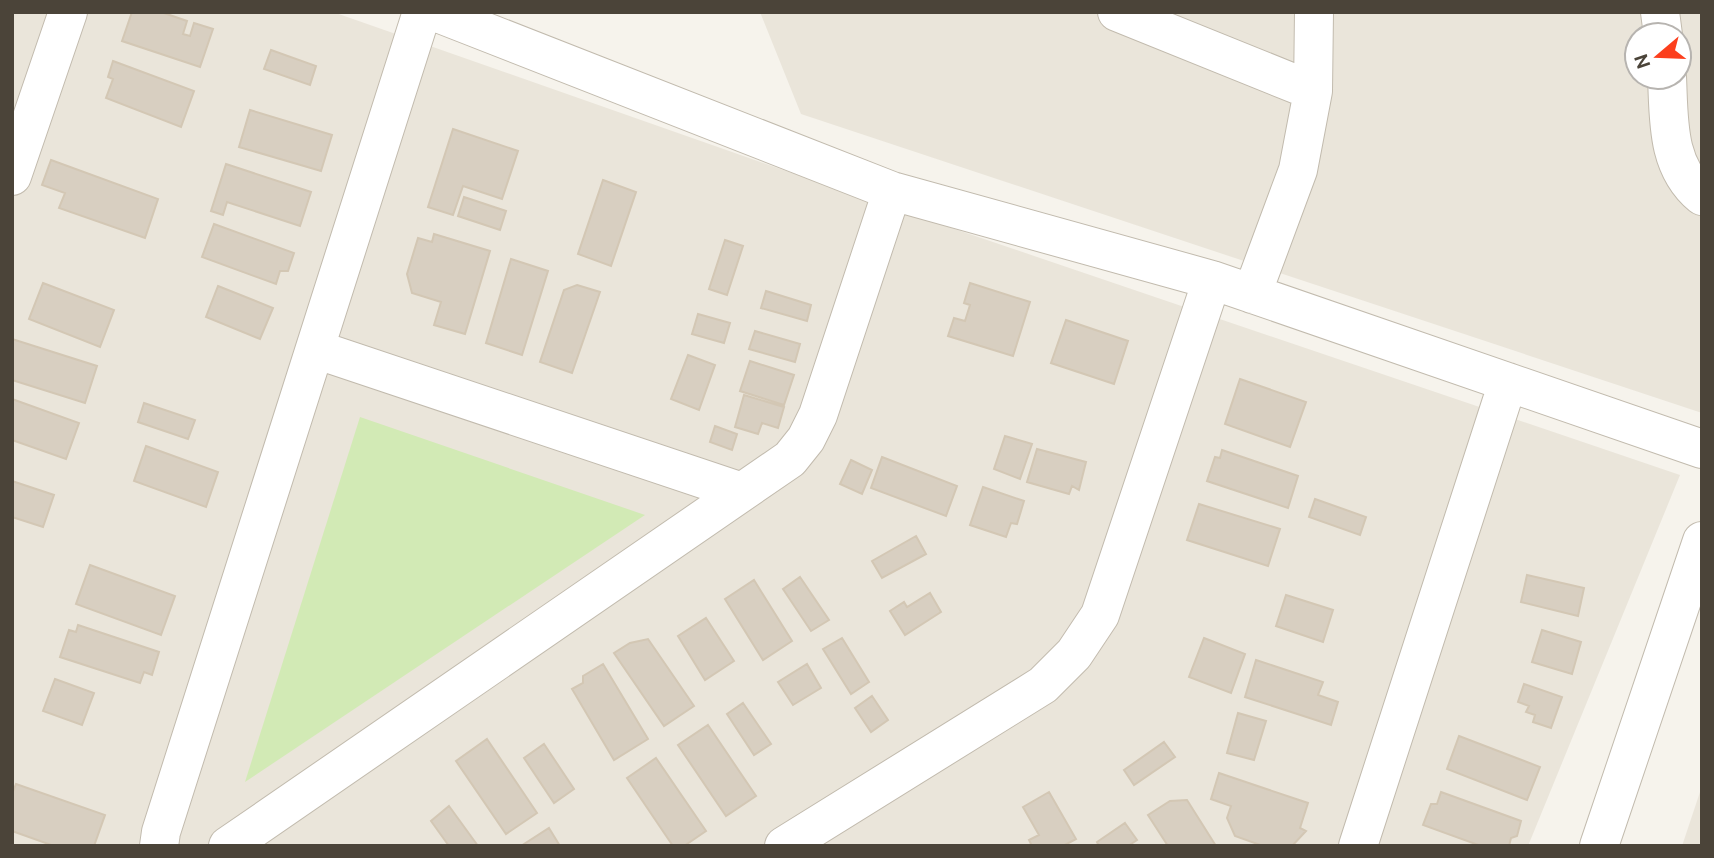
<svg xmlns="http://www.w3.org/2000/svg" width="1714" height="858" font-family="Ubuntu,sans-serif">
  <rect width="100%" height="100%" fill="#f6f3ec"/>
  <!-- residential -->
  <path fill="#eae5da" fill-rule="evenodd" d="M12,12h321l539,189 808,274 -152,371h-1516z
    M760,12h942v401l-901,-299zM1637,35h42v42h-42z
    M1702,786v60h-20z"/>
  <!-- green -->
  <path fill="#d2eab5" d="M360,417l285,98 -400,267z"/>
  <!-- building -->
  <path fill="#d8cfc1" stroke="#d3c7b4" stroke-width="2" d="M132,12h29l26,9 -4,13 7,2 4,-13 19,6 -13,38 -78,-26z
    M271,50l45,16 -6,19 -46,-16z
    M113,61l81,30 -13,36 -75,-29 7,-19 -5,-2z
    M250,110l82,25 -11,36 -82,-24z
    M453,129l65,22 -16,48 -39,-13 -10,29 -25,-8z
    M51,160l107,39 -13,39 -86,-30 6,-15 -23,-8z
    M226,164l85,28 -11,34 -73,-24 -4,13 -12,-4z
    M603,180l33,12 -25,74 -33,-12z
    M464,197l42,14 -6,19 -42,-14z
    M214,224l80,29 -6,18h-8l-4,13 -74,-27z
    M434,234l56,17 -25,83 -31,-9 7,-23 -29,-9 -5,-19 11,-36 14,4z
    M725,240l18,6 -16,49 -18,-6z
    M511,259l37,12 -26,84 -36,-12z
    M43,283l71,27 -14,37 -71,-28z
    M970,283l60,19 -17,54 -65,-20 6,-18 11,3 5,-16 -6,-2z
    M577,285l23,7 -28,81 -32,-11 24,-72z
    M218,286l55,22 -13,31 -54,-22z
    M766,291l45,14 -4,16 -46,-13z
    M698,314l32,9 -6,20 -32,-9z
    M1066,320l62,21 -14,43 -63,-21z
    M755,331l45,13 -5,18 -46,-13z
    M12,339l85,27 -12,37 -73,-23z
    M688,355l27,10 -16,45 -28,-11z
    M750,361l44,14 -10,30 -44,-14z
    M1240,379l66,23 -16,45 -65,-23z
    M744,395l40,12 -6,21 -16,-5 -4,11 -23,-7z
    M12,399l67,24 -13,36 -54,-19z
    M144,403l51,17 -7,19 -50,-17z
    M715,426l22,8 -5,16 -22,-8z
    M1005,436l27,8 -12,35 -26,-10z
    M146,446l72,26 -12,35 -72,-26z
    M1037,449l49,13 -7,28 -7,-4 -3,8 -42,-12z
    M1222,450l76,26 -10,32 -81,-27 8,-24 5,1z
    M882,457l75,29 -11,30 -75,-28z
    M851,460l21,10 -10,24 -22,-10z
    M12,481l42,14 -11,32 -31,-10z
    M983,487l41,14 -7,23 -6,-1 -5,14 -36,-12z
    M1315,499l51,18 -6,18 -51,-18z
    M1199,504l81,25 -12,37 -81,-26z
    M916,536l10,18 -44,24 -10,-17z
    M90,565l85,31 -14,39 -85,-31z
    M1527,575l57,13 -6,28 -57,-14z
    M800,577l29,43 -18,11 -28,-42z
    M754,580l38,61 -29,19 -38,-61z
    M930,593l11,19 -36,23 -15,-24 14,-9 3,5z
    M1286,595l47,15 -10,32 -47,-16z
    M706,618l28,43 -29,19 -27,-44z
    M78,625l81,27 -7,23 -8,-3 -4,11 -80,-26 9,-27 7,2z
    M1542,630l39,12 -9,32 -40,-12z
    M842,638l27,44 -18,12 -28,-45z
    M1204,638l41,16 -14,39 -42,-16z
    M648,639l46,67 -30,20 -50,-73 16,-10z
    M1256,660l67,22 -5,13 20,7 -7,23 -86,-28z
    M603,664l45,75 -34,21 -42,-71 11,-6v-7z
    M807,664l14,24 -28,17 -15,-23z
    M55,679l39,14 -12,32 -39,-14z
    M1524,684l38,13 -11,31 -18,-6 2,-7 -9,-3 3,-6 -11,-4z
    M872,696l16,24 -17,12 -16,-24z
    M743,703l28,41 -17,11 -27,-41z
    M1238,713l28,8 -12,39 -27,-7z
    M708,725l48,71 -30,20 -48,-71z
    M1459,736l81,31 -13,33 -80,-31z
    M487,739l50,74 -31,21 -50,-73z
    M1164,742l11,15 -41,28 -10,-15z
    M544,744l30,45 -20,14 -30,-45z
    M656,758l50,73 -22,15h-11l-46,-68z
    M1219,773l89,30 -8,25 6,3 -14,15h-29l-28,-10 -8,-18 4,-12 -20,-7z
    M16,784l89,31 -11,31h-40l-42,-15v-37z
    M1049,792l27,47 -13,7h-31l-3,-6 10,-5 -16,-28z
    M1441,792l80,29 -4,15 -6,2 -2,8h-28l-58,-21 8,-21h6z
    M1187,800l29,46h-48l-20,-31 22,-14z
    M449,806l29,40h-29l-18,-25z
    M1125,823l12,17 -9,6h-29l-2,-4z
    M549,828l11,18h-39z"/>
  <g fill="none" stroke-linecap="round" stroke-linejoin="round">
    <defs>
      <path id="minor" d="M435,12l457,179 320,89 490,169
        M1117,12l196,79
        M1660,12l3,23
        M1667,77c2,42 -1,89 35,119
        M12,176l56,-164
        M1252,294l46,-124 15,-79 1,-79
        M315,349l427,143
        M159,846l2,-14 261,-820
        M228,846l562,-387 16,-20 12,-24 74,-224
        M784,846l259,-161 31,-31 26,-39 112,-335
        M1358,846l150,-464
        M1599,846l103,-305"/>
    </defs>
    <!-- minor casing -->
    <use href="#minor" stroke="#c2bbae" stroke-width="40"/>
    <!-- minor -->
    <use href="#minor" stroke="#fff" stroke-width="38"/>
  </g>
  <!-- border -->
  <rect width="1714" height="858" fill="none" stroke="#4b4439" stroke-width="28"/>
  <!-- north arrow -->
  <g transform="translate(1658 56) rotate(251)"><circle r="33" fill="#ffffff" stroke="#b7b4b0" stroke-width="2"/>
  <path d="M0-5L12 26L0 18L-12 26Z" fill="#fc3f1d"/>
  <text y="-10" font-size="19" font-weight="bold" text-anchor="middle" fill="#4b4439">N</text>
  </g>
</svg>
